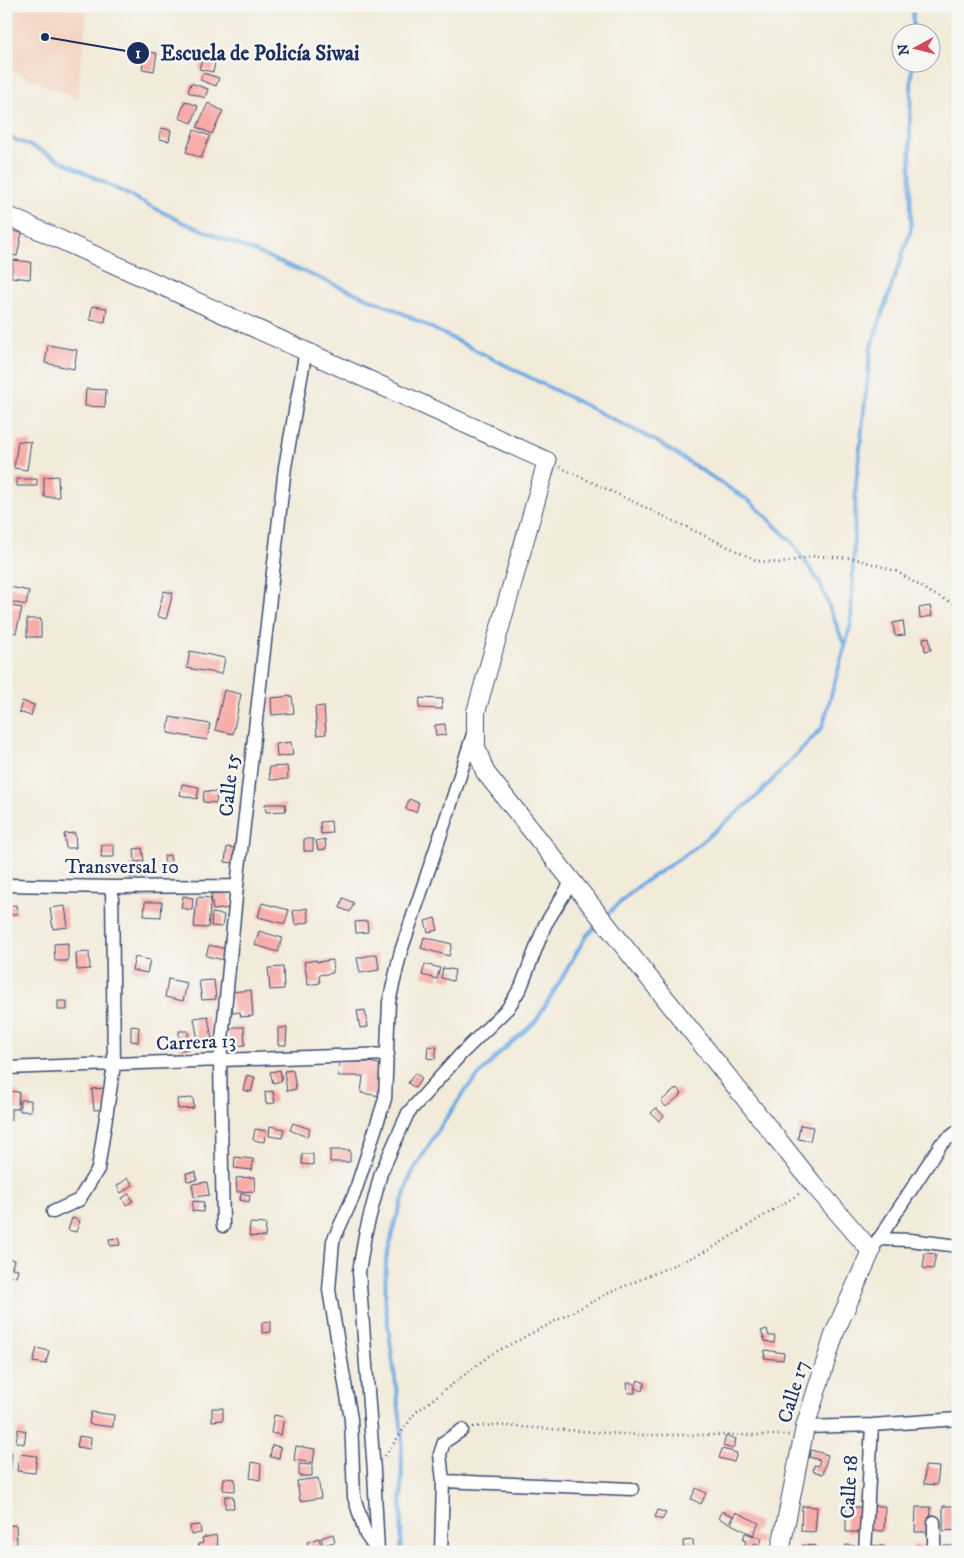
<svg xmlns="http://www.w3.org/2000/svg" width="964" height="1558" font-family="'IM FELL DW Pica',serif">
  <rect width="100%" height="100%" fill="#f6f6f2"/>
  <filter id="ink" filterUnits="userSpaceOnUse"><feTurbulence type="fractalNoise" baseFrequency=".02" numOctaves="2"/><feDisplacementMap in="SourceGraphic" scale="10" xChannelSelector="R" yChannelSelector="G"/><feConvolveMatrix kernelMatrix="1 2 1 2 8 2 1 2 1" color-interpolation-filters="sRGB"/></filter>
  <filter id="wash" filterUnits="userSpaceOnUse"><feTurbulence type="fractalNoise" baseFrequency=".0096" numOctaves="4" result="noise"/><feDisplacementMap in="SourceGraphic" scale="20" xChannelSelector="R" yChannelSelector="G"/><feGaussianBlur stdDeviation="1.12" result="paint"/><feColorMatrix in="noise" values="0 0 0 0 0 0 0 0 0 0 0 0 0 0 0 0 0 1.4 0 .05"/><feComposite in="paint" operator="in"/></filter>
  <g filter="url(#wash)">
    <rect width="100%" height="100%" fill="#f2ebda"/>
    <!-- built -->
    <path fill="#f4d3c1" d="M6,6h82l-11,93 -71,-31z"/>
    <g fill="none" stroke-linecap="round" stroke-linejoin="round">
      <!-- stream -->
      <path stroke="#70abe1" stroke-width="4" d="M913,32v-26
        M6,136l32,13 142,72 214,88 262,132 95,61 40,39 29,42 25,64
        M605,916l36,-32 47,-31 68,-56 66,-69 29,-104 5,-140 15,-137 40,-118 -1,-107 2,-60
        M401,1552l1,-119 -17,-132 1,-41 9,-38 16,-47 24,-40 32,-47 34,-36 34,-30 20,-32 31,-54 13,-13"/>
    </g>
    <g id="blocks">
      <!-- building -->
      <path fill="#f8aaa6" d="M145,52l12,1 -3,18 -12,-2z
        M202,60l13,3 -2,9 -14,-3z
        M203,73l16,5 -3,8 -16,-6z
        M191,83l17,6 -3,9 -17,-6z
        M185,101l13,5 -6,17 -13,-5z
        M208,103l15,8 -11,23 -15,-7z
        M161,128l10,2 -2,11 -10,-2z
        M194,130l16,6 -9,22 -15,-6z
        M6,229l16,4 -5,23 -11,-2z
        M13,260l18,2 -1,17 -19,-2z
        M92,306l15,2 -2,14 -15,-2z
        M48,345l29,5 -3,19 -29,-6z
        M86,389l20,1 -1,17 -20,-1z
        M18,441l13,1 -4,28 -13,-2z
        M58,476l1,21h-15v-20z
        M17,479h20v7h-20z
        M6,586l23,5 -3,14 -20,-4z
        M164,591l9,2 -7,26 -9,-3z
        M6,605l16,3 -6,25 -10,-2z
        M930,606l2,10 -12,2 -1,-10z
        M27,619h14v18h-14z
        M903,621l2,14 -10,1 -2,-13z
        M929,637l2,13 -6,1 -2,-13z
        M190,651l35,7 -3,16 -35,-6z
        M224,690l17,4 -8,40 -18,-4z
        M292,696l2,17 -22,2 -1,-17z
        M420,698l23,1 -1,10 -23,-1z
        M22,701l12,4 -3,11 -12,-4z
        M324,706l2,28 -9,1 -2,-28z
        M170,717l40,7 -3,16 -39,-7z
        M445,724l1,11 -10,1 -1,-11z
        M291,742l2,13 -16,2 -1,-13z
        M287,766l1,13 -18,1 -1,-13z
        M182,784l17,3 -2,12 -17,-4z
        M204,791l13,1 -1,11 -13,-1z
        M409,799l10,4 -3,9 -10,-3z
        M265,804h20l1,7 -20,1z
        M331,821l1,12 -11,1 -1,-12z
        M75,833l1,15h-10l-2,-14z
        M304,839h9v12h-9z
        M325,839l1,10 -8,1 -2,-9z
        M102,845h12v12h-13z
        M227,847l10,1 -2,15 -10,-1z
        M142,848l2,13 -9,1 -1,-13z
        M170,855l2,13h-7l-1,-12z
        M142,864l1,12 -13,2 -1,-13z
        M229,892l2,16 -18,2 -2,-16z
        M183,896l10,2 -1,12 -11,-2z
        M197,897l14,1 -3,30 -14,-1z
        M343,898l11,5 -4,9 -10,-4z
        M145,902h17l-1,15 -17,-1z
        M262,903l27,7 -4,14 -27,-7z
        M16,905l1,9 -11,2v-10z
        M65,906l3,21 -15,2 -3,-21z
        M307,908l2,14 -14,3 -2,-14z
        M212,913l12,2 -2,12 -11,-1z
        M435,918l3,12 -10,2 -3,-11z
        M367,921l1,11 -12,1 -1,-11z
        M259,931l23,7 -4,14 -23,-7z
        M424,937l28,7 -3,12 -28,-8z
        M68,943v18h-13l-1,-17z
        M209,945l17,4 -2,11 -18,-4z
        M89,952l1,17 -13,1 -1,-17z
        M377,954l2,16 -19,3 -3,-15z
        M135,957l15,3 -3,13 -15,-3z
        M317,960v2l15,-2 1,13 -14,2 1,8 -12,2 -4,-23z
        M425,964l15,4 -3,11 -15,-4z
        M283,967l1,22 -14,1 -2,-22z
        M443,968l12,2 -2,11 -12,-3z
        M168,979l19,4 -4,18 -18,-4z
        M214,980l2,19 -14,1 -3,-19z
        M251,990l2,26 -12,1 -1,-5 -7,1 -2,-21z
        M58,1001h9v9h-9z
        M365,1010l3,17 -8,1 -3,-17z
        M208,1016l4,24 -14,1 -4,-23z
        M131,1026l8,1 -1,15 -7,-1z
        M234,1027h10l1,18 -11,1v4h-5l-1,-18z
        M278,1028h9l-1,17h-8z
        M179,1031h9l1,18 -9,1z
        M428,1046l9,1 -2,12 -8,-1z
        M339,1062h29l16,3 -3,31 -20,-3 2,-17h-25z
        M280,1070l2,11 -9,2 -3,-11z
        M293,1070l3,19 -9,2 -3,-20z
        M415,1073l7,5 -7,10 -7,-5z
        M247,1075l8,2 -4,15 -8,-2z
        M105,1088l2,21 -13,1 -2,-21z
        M677,1088l5,6 -16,13 -5,-6z
        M6,1091l13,1 -1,17h-7v11h-5z
        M273,1091l2,12 -9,1 -1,-12z
        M193,1098l1,10 -16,1 -1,-10z
        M20,1100h11v11h-11z
        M656,1108l8,8 -5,5 -8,-8z
        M293,1123l17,6 -3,8 -17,-7z
        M800,1125l13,2 -3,14 -12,-2z
        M270,1126l14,3 -2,9 -13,-2z
        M255,1129l11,2 -2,11 -11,-2z
        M330,1150h20v12h-20z
        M302,1154h11v11l-11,-1z
        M235,1157l18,2 -1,11 -18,-2z
        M196,1172l1,8 -10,1 -1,-8z
        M254,1177l1,14 -18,1 -1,-14z
        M128,1178l5,7 -12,8 -4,-7z
        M207,1182l2,13 -15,2 -2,-13z
        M241,1193l9,2 -1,7 -9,-2z
        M129,1194l4,7 -7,4 -4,-7z
        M193,1201l11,1 -1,10 -11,-1z
        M72,1218l8,3 -4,11 -8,-2z
        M250,1223l16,1 -1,13 -16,-1z
        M119,1238l1,7 -10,1 -1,-7z
        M925,1253l11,1 -3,15 -10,-1z
        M6,1258l8,2 -2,8 6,1 -2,8 -10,-2z
        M271,1321v11l-9,1v-11z
        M767,1329l2,7h6l-1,7 -9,-2 -4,-10z
        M37,1348l12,3 -3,13 -13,-2z
        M765,1350l19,3 -1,7 -19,-2z
        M638,1380l7,3 -3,8 -7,-3v5h-7l-1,-10h7l1,5z
        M212,1408h11v12l-11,1z
        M91,1412l23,3 -1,12 -24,-3z
        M274,1415l10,2 -3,18 -10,-2z
        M18,1429l8,2 -2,13 -8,-2z
        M79,1436l12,2 -1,11 -13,-2z
        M726,1436l10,3 -3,10 -10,-3z
        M272,1445l9,2 -2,11 -9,-1z
        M296,1446l19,3 -2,14 -19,-3z
        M722,1449l15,4 -3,9 -15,-4z
        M811,1450l17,5 -5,19 -10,-3 1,-6 4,1 2,-6 -11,-3z
        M6,1452l6,1 -2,21 -4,-1z
        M19,1454l18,2 -2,17 -18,-2z
        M252,1462l9,2 -1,16 -10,-2z
        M299,1464l13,1v11h-13z
        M925,1466l14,1 -2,18 -13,-1z
        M224,1478l11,1v12l-12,-1z
        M318,1478l3,20 -21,3 -3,-20z
        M696,1488l10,5 -5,11 -10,-5z
        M225,1496h8l1,12h-9z
        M802,1506l15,1 -2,25 -14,-1z
        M870,1506h15l-1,25h-15z
        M943,1506h15v24l-15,1z
        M846,1507h15v25h-15z
        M916,1507h15l-1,25h-15z
        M658,1510l8,3 -4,7 -7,-3z
        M722,1511l11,5 -4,7 -11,-5z
        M736,1512l23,11 -6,12 -22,-11z
        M16,1525l1,19 -11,1v-19z
        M200,1525l1,8 -10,2 -1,-9z
        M745,1533l17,5 -2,7 -5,-2 -3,9 -9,-3 3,-8 -3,-1z
        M333,1534l2,8 -12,3 -2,-7z
        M216,1535l2,11 -19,3 -1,-5 5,-1 -1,-5z
        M319,1538l2,8 -12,4 -2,-8z
        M693,1540l1,11 -10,1 -1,-11z
        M802,1545l14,1v6h-15z
        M846,1545l14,1v6h-15z
        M870,1545l14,1v6h-15z
        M914,1545l15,1v6h-15z
        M943,1546h14v6h-14z"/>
    </g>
  </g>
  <g filter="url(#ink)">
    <use href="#blocks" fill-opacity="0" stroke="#3b4b71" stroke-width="1"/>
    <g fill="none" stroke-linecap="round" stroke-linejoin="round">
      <defs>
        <path id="street" d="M6,885l106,2 125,-1
          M6,1068l382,-14
          M53,1212l26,-12 19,-31 16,-104 -2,-178
          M223,1226l-3,-166 17,-174 48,-419 21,-117
          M878,1239l32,1 48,6
          M871,1251l70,-107 17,-13
          M805,1427l67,-2 86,-6
          M443,1481l189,8
          M934,1522v30
          M378,1552l-12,-17 -12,-38 -3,-78 -22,-129 4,-49 21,-46 31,-96 4,-97 12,-51 48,-141 24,-76
          M378,1552l-4,-81 -15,-199 6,-37 16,-62 27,-60 53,-59 47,-46 13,-21 24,-62 27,-44
          M441,1552l2,-71 -3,-27 4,-12 18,-12
          M865,1552l7,-127"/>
        <path id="secondary" d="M6,215l541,246 -71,251v35l9,25 329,413 57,66 -36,81 -30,95 -25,125"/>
      </defs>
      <!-- street casing -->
      <use href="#street" stroke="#3b4b71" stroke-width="15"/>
      <!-- secondary casing -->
      <use href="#secondary" stroke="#3b4b71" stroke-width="20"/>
      <!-- path -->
      <path stroke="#3b4b71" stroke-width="2.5" stroke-dasharray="1 4" stroke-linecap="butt" d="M560,467l198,94 24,2 32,-7 39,2 43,13 35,22 27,12
        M473,1427l20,-2 145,10h151
        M385,1456l30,-43 75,-58 121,-63 98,-42 93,-58"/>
      <!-- street -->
      <use href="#street" stroke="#fff" stroke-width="12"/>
      <!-- secondary -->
      <use href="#secondary" stroke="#fff" stroke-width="18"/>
    </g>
  </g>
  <g text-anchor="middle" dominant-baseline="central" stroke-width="5" stroke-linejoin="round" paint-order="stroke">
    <!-- street labels -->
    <g font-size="20" fill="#1b2f5e" stroke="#f6f6f2">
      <text transform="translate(230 785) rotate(-84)">Calle 15</text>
      <text x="122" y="867">Transversal 10</text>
      <text transform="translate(196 1043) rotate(-2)">Carrera 13</text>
      <text transform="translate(794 1392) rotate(-73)">Calle 17</text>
      <text transform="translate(850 1487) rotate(-87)">Calle 18</text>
    </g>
  </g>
  <!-- callouts -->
  <path fill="none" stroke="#1b2f5e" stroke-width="2" d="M45 37L138 53"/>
  <g fill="#1b2f5e" stroke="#f6f6f2" stroke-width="2">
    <circle cx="45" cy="37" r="5"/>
    <circle cx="138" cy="53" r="12"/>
  </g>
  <g font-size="15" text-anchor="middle" font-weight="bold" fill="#fff">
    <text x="138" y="58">1</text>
  </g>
  <g font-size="21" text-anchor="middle" font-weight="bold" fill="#1b2f5e" stroke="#f6f6f2" stroke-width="5" stroke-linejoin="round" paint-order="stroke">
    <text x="260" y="60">Escuela de Policía Siwai</text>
  </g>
  <!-- margin -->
  <rect width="964" height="1558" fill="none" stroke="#f6f6f2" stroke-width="25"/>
  <!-- north arrow -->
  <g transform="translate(916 48) rotate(263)"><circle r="24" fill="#f6f6f2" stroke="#9ea6b7"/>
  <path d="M0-4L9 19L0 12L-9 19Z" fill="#d1495b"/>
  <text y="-8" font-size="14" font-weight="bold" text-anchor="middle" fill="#1b2f5e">N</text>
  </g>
</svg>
